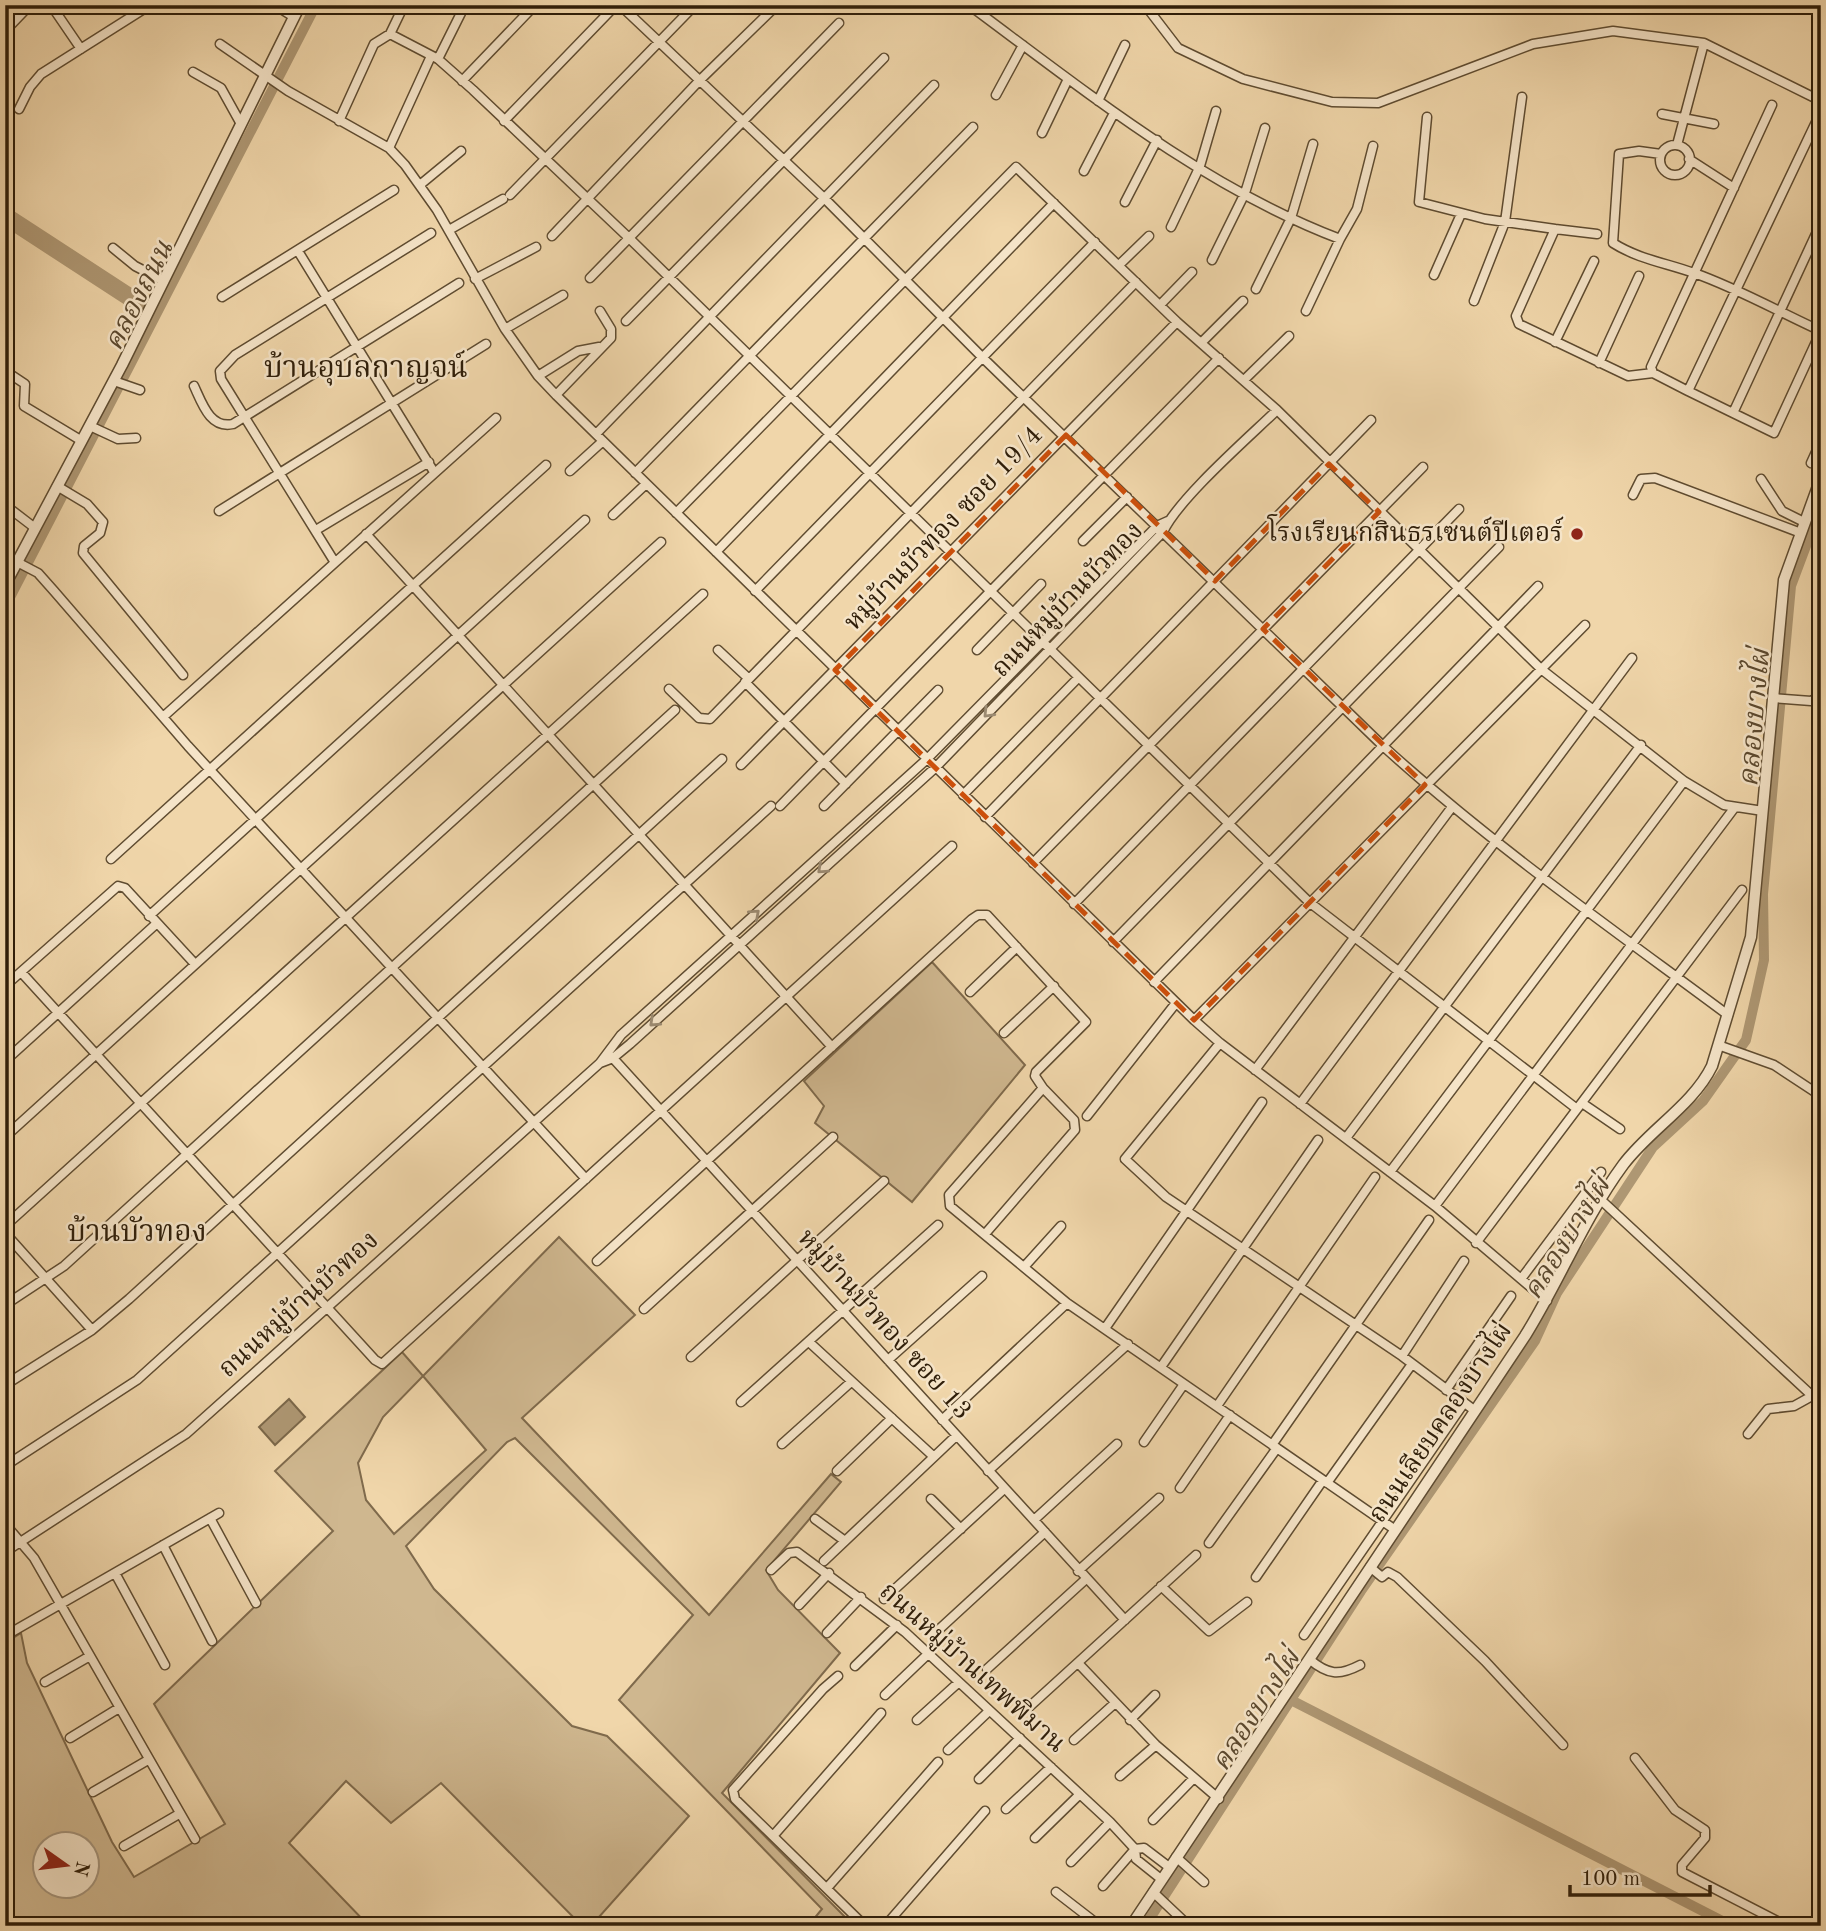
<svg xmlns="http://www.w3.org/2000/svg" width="1826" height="1931" font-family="'Old Standard TT','Noto Serif Thai',serif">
  <rect width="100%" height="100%" fill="#f0d6aa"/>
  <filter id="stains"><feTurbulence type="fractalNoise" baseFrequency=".00286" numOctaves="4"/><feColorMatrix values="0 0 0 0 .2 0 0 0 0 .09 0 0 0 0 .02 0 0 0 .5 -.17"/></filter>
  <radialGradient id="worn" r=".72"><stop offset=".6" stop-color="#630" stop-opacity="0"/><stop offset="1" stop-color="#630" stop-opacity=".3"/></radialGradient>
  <!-- green -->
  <path fill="#cfb78f" stroke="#7f6a4c" stroke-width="2" fill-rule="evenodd" d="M932,962l93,103 -113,137 -97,-79 9,-17 -20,-25z
    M559,1237l76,78 -113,103 187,197 122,-141 10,8 -75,88 12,20 62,63 -118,140 132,133h-46l14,-17 -203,-209 74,-85 -178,-177 -8,4 -101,104 28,43 138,137 35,10 82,80 -98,110h-9l-141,-143 -50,40 -45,-42 -57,62 80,83h-234l-4,-4 -1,4h-125v-283l16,-10 6,30 85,179 22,35 91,-53 -71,-120 179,-173 -58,-60 127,-119 21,24zM423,1376l63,74 -92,84 -28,-34 -8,-37 25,-46zM46,1843h42v42h-42z"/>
  <!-- water -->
  <path fill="#ae9773" stroke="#7b6749" stroke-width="2" d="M289,1399l16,18 -30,28 -16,-18z"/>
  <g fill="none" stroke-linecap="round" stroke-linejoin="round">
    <!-- canal -->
    <path stroke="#ae9773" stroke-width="10" d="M5,607l311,-602
      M1291,1700l441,226
      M1145,1926l216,-335 174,-250 22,-48 96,-146 50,-46 43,-61 18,-80 -1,-66 28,-308 30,-80"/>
    <!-- river -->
    <path stroke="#ae9773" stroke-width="18" d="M5,216l132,86"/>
    <defs>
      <path id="minor" d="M51,5l30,44
        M275,5l19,12
        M620,5l205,194 159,160 399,387c108,98 228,182 345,269
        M969,5c116,86 236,183 371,234l17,-30 16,-63
        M1145,5l33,43 65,31 89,23 46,1 155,-59 80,-13 91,12 117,58
        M5,31l25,-26
        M390,34l48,25 35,31 156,148 680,664 268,207
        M220,44l68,47 101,57 16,17 32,45 68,119 33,47 18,19 638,625 26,23 215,163 112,95
        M438,59l27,-54
        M193,72l28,16 20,36
        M462,81l73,-76
        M996,95l27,-50
        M1098,101l27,-56
        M19,109l11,-22 11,-13 109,-69
        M1662,114l52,10
        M1427,117l-8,85 66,17 70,10
        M339,121l35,-77 16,-10 14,-29
        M504,121l112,-116
        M1042,133l26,-54
        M1677,145l27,-102
        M1660 160a15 15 0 1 1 30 0a15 15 0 1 1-30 0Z
        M389,148l42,-92
        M1661,154l-22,-3 -20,3 -6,89c25,16 53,20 81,30 43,15 85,39 127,58
        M1689,159l45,29
        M1084,171l30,-58
        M421,184l40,-33
        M510,195l185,-190
        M1125,202l32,-62
        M1821,223l-88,190 41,20 47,-102
        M1171,227l29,-61 16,-55
        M449,230l54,-31
        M1597,234l-42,-5 -39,87 3,8 109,52 25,-3
        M552,236l147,-155 78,-76
        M113,248l22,18 29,15
        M298,251l136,221
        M1212,260l33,-67 20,-65
        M1119,265l30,-29
        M1434,275l27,-61
        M590,278l249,-255
        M475,279l61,-32
        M1256,289l35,-71 22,-74
        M222,297l172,-107
        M1474,301l31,-79 17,-125
        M1160,305l32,-33
        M1306,311l34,-72
        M626,321l258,-263
        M505,329l58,-34
        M1202,342l41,-41
        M1555,342l39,-81
        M1599,363l40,-87
        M10,374l15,10 -1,22 58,35
        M538,376l40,-25 21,-4
        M1244,380l45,-44
        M114,381l26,9
        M194,386c8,17 16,43 39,38l226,-141
        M1688,391l-35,-18 -2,-6 121,-262
        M556,395l55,-57v-9l-11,-18
        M1733,413l-45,-22 128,-269
        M90,426l28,13 18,-1
        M596,434l338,-349
        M1811,463l10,-22
        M570,471l33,-30
        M635,473l338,-346
        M1761,479l21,32 22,11
        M57,486l30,18 16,18 -3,11 -16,13 -1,7 100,122
        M1633,495l8,-16 14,-1 146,55
        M5,505l30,23
        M219,511l267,-167
        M676,513l340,-346 161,155 100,88 264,259 143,112 40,24 39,6
        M613,515l33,-31
        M316,530l113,-68
        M366,534l466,513
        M1083,541l44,-44
        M716,552l338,-349
        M334,561l-113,-182 -1,-8 15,-16 196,-122
        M17,562l21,11 16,18 134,155 398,433
        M755,591l340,-349
        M718,650l30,28
        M977,650l64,-66
        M745,682l101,102
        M669,689l30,29 11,1 426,-437
        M1773,698l38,3 10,-5
        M163,717l333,-299
        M741,765l436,-443
        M963,795l115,-117
        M780,806l439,-448
        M824,806l114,-116
        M985,817l386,-397
        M111,859l435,-394
        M1033,863l390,-396
        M1074,904l385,-395
        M149,916l436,-396
        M1113,942l386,-395
        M21,972l354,388 7,4 570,-518
        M1154,982l384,-396
        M5,986l113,-100 7,2 70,76
        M970,992l47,-45
        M1194,1020l391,-395
        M1004,1033l50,-47
        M1220,1043l-95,116 41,38 236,159 72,54
        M1718,1045l56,20 47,31
        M611,1056l514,564
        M5,1061l151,-137
        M600,1063l13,-5 17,-14 305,-276 228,-236c15,-33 85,-94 114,-122
        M1255,1070l197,-263
        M1582,1103l38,26
        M1300,1104l332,-446
        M1087,1116l89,-113
        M5,1137l656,-595
        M1346,1138l295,-393
        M1390,1172l294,-391
        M1601,1200l220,204
        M1435,1206l300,-399
        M5,1226l698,-632
        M5,1233l87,97
        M985,1234l90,-104 -1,-10 -31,-32
        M1476,1243l266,-353
        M597,1261l375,-342 6,-4h9l99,107 -50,50 -1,4 8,12 -94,107 1,11 117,97 327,226
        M1024,1267l37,-41
        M1521,1279l80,-107
        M5,1305l59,-39 611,-556
        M644,1309l189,-172
        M1106,1327l156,-225
        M809,1342l124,114
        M1402,1356l62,-95
        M691,1357l193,-176
        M888,1360l94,-84
        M1161,1367l157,-227
        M5,1385l87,-55 37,-31 593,-540
        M1446,1390l65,-94
        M741,1402l197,-177
        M1217,1406l158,-229
        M942,1420l125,-117
        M1748,1434l20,-25 26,-3 18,-10
        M1144,1442l40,-58
        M782,1444l69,-62
        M1272,1445l157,-225
        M5,1466l132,-86 634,-574
        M837,1471l55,-53
        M988,1471l140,-127
        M1327,1483l85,-119
        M1180,1488l50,-73
        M931,1499l30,30
        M210,1518l46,85
        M815,1519l30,22
        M1034,1520l83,-76
        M5,1524l29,34 161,281
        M1209,1543l68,-95
        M163,1545l49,96
        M5,1552l181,-118 414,-371 21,-28 305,-275 231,-234 11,-5
        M824,1561l132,-125
        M1370,1567l12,10 6,-5 9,5 88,84 78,84
        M771,1570l18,-17 8,-1 108,80 205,190 25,27 1,10 25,20
        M1078,1571l81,-73
        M115,1573l50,92
        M1256,1577l67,-97
        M1161,1586l48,45 38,-29
        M884,1599l120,-110
        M799,1605l30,-32
        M827,1633l34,-36
        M934,1634l111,-102
        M1304,1635l160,-232
        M5,1636l214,-123
        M1309,1659c19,16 30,17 51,6
        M1078,1663l78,82 63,54
        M855,1666l42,-41
        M987,1669l99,-90
        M838,1676l-15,13 -90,101 2,9 130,127
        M45,1682l45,-26
        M885,1695l44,-42
        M1028,1708l168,-153
        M917,1720l42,-38
        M1130,1720l25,-25
        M70,1738l49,-30
        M1074,1740l40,-36
        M948,1750l41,-39
        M1635,1758l40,52 30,20v8l-23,27v7l105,54
        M1120,1776l36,-31
        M979,1779l41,-41
        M93,1792l55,-32
        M1006,1809l45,-42
        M1153,1820l41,-42
        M773,1836l108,-123
        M1035,1838l45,-44
        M124,1846l55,-32
        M1135,1849l9,-1 25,19
        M1176,1857l28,25
        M1071,1862l39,-40
        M1103,1886l32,-37
        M827,1888l111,-126
        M1056,1892l44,34
        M1153,1892l36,34
        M885,1926l100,-115"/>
      <path id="tertiary" d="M5,585l117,-220 178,-360
        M1131,1926l394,-590c35,-56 59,-118 98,-171 26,-35 70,-60 89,-99l39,-129 33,-357 37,-102"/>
    </defs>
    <!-- minor casing -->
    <use href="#minor" stroke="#5f4c31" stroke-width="11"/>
    <!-- tertiary casing -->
    <use href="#tertiary" stroke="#5f4c31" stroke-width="13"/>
    <!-- minor -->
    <use href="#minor" stroke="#f5e4c8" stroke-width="8"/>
    <!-- tertiary -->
    <use href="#tertiary" stroke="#f5e4c8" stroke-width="10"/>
  </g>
  <!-- one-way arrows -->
  <defs><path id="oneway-chevron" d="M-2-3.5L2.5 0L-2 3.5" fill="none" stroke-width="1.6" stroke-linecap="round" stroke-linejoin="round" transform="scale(1.75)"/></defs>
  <g stroke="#9c8b72">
    <use href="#oneway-chevron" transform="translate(988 713) rotate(134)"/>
    <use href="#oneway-chevron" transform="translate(822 869) rotate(138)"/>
    <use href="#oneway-chevron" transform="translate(755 914) rotate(-42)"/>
    <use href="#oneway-chevron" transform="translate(654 1022) rotate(137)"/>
  </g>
  <!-- marked area -->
  <path fill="none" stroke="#cc500c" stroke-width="5" stroke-dasharray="14 9" stroke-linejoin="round" d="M1066,435l149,146 114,-117 50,48 -116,117 162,156 -231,235 -359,-350z"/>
  <!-- markers -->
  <circle fill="#8f2418" stroke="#f5e4c8" stroke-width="2.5" cx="1577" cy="534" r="7"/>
  <g text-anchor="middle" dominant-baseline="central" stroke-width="5" stroke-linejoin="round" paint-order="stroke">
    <!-- street labels -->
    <g font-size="26" fill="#2f1e09" stroke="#f5e4c8">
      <text transform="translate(944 529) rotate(-46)">หมู่บ้านบัวทอง ซอย 19/4</text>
      <text transform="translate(1068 600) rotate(-46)">ถนนหมู่บ้านบัวทอง</text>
      <text transform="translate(299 1305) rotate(-42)">ถนนหมู่บ้านบัวทอง</text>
      <text transform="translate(884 1325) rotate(48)">หมู่บ้านบัวทอง ซอย 13</text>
      <text transform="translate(1441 1423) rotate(-56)">ถนนเลียบคลองบางไผ่</text>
      <text transform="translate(972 1668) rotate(42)">ถนนหมู่บ้านเทพพิมาน</text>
    </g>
    <!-- poi labels -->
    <g font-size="26" fill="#2f1e09" stroke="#f5e4c8" text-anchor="end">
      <text x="1563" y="534">โรงเรียนกสินธรเซนต์ปีเตอร์</text>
    </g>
    <!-- water labels -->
    <g font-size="28" font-style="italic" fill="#5b482e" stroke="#f5e4c8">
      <text transform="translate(140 296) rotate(-63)">คลองถนน</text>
      <text transform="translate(1756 718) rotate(-85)">คลองบางไผ่</text>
      <text transform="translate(1568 1239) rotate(-58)">คลองบางไผ่</text>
      <text transform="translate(1257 1711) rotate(-57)">คลองบางไผ่</text>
    </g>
    <!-- quarter labels -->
    <g font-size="30" fill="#2f1e09" stroke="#f5e4c8">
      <text x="366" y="369">บ้านอุบลกาญจน์</text>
      <text x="137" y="1233">บ้านบัวทอง</text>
    </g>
  </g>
  <!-- margin -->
  <rect width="1826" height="1931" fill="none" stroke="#f0d6aa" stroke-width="28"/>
  <rect x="7" y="7" width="1812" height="1917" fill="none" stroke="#2f1e09" stroke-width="3.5"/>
  <rect x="14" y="14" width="1798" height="1903" fill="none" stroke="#2f1e09" stroke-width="2"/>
  <!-- north arrow -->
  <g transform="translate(66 1865) rotate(104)"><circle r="33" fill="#f5e4c8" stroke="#a6957c" stroke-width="2"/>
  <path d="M0-5L12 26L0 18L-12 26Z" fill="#8f2418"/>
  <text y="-10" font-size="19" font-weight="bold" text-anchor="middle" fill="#2f1e09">N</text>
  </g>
  <!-- scale -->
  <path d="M1570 1885v10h140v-10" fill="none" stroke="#2f1e09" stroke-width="3.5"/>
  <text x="1581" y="1885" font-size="21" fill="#2f1e09" stroke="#f5e4c8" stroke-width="5" paint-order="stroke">100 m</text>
  <rect width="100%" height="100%" filter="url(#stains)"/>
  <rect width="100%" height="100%" fill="url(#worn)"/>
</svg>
